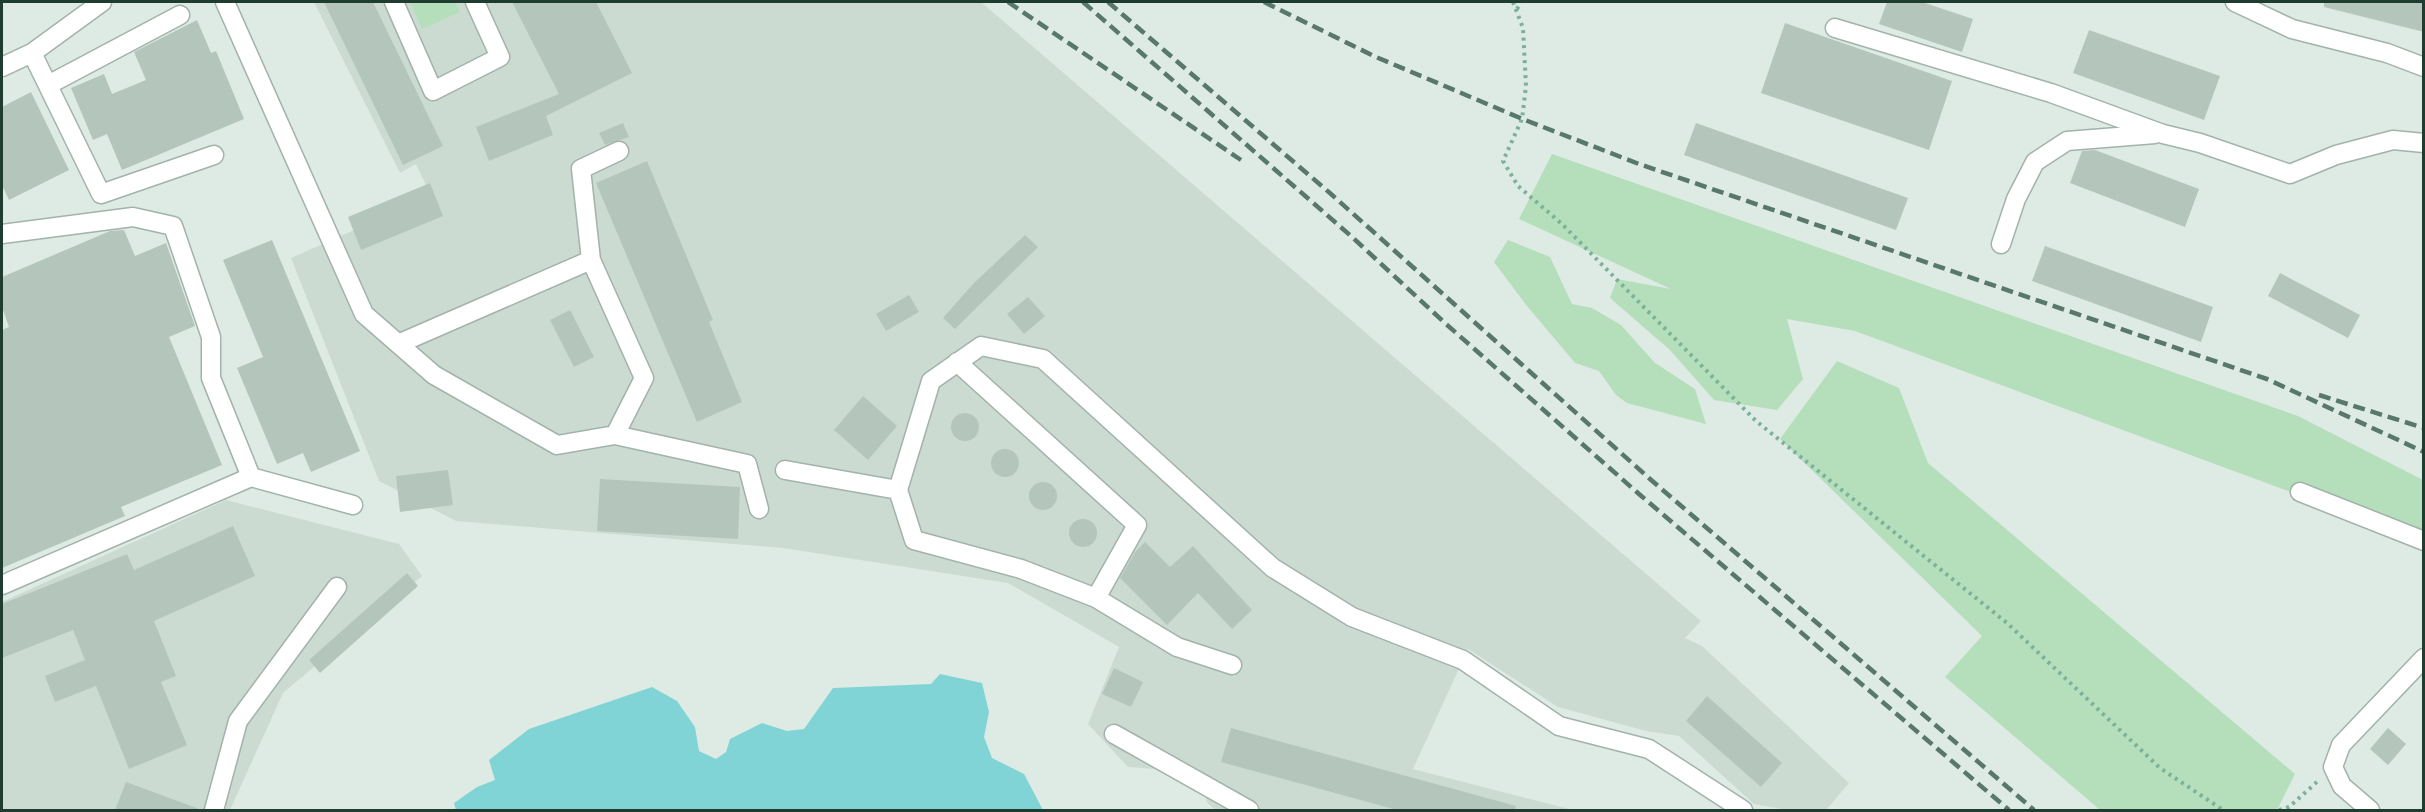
<svg xmlns="http://www.w3.org/2000/svg" width="2425" height="812" font-family="Ubuntu,sans-serif">
  <rect width="100%" height="100%" fill="#deebe4"/>
  <!-- built -->
  <path fill="#ccdbd2" d="M314,2h667l720,619 -16,17 17,8 147,137 -23,27h-39l-33,-6 -75,-68 -33,-5 -88,-24 -90,-58 -55,120 160,41h-357l-8,-6 -7,-17 -32,-17 -41,-3 -40,-43 31,-77 -111,-64 -225,-35 -327,-27 -77,-40 -88,-223 140,-62 -15,-32 -16,9z
    M226,500l173,44 23,32 -139,117 -53,117h-228v-208z"/>
  <!-- green -->
  <path fill="#b5debb" d="M410,2h45l5,10 -38,17z
    M1552,154l746,262 125,64v61l-568,-210 -68,-12 16,60 -26,31 -63,-10 -44,-50 -60,-52 7,-19 54,10 -152,-70z
    M1508,240l42,17 22,47 20,4 29,17 34,38 40,26 11,35 -79,-21 -11,-8 -17,-24 -24,-8 -48,-57 -33,-44z
    M1837,361l62,27 29,75 367,311 -18,36h-177l-155,-133 37,-41 -202,-197z"/>
  <!-- water -->
  <path fill="#81d4d5" d="M940,674l42,9 7,29 -5,25 8,21 32,16 19,36h-587l-2,-7 23,-16 18,-7 -6,-20 40,-31 123,-42 25,14 18,26 4,24 17,8 10,-7 4,-13 32,-16 25,8 17,-2 29,-41 98,-4z"/>
  <!-- building -->
  <path fill="#b4c6bc" d="M324,2h49l70,144 -40,19z
    M512,2h84l36,71 -86,43 7,19 -64,26 -13,-34 83,-33z
    M1887,2h35l51,17 -11,33 -83,-28z
    M2324,2h100v30l-100,-25z
    M197,20l14,33 5,-2 28,68 -122,51 -15,-36 -14,6 -22,-52 33,-14 8,20 34,-14 -12,-28z
    M1785,23l167,58 -23,69 -168,-57z
    M2089,30l131,46 -16,44 -131,-47z
    M31,92l38,78 -60,30 -7,-15v-78z
    M623,123l6,14 -24,8 -6,-12z
    M1696,123l212,75 -12,32 -212,-75z
    M2095,150l104,39 -14,38 -115,-44 12,-32z
    M647,161l66,159 -4,2 33,80 -45,20 -101,-239z
    M430,183l13,33 -82,34 -13,-33z
    M124,230l11,26 31,-13 29,83 -26,11 53,128 -101,42 4,9 -123,52v-238l7,-3 -7,-20v-30l108,-46z
    M1025,235l13,12 -83,82 -12,-11 30,-34z
    M272,240l88,211 -49,21 -8,-19 -26,11 -40,-96 26,-11 -40,-97z
    M2045,246l168,61 -12,35 -169,-61z
    M2280,273l80,42 -12,23 -80,-42z
    M909,295l10,17 -33,19 -10,-17z
    M1028,297l17,19 -21,18 -17,-20z
    M570,310l24,47 -20,10 -24,-47z
    M863,396l34,30 -29,34 -34,-30z
    M951 427a14 14 0 1 1 28 0a14 14 0 1 1-28 0Z
    M991 463a14 14 0 1 1 28 0a14 14 0 1 1-28 0Z
    M448,470l5,35 -53,7 -4,-36z
    M600,479l140,8 -2,52 -141,-8z
    M1029 496a14 14 0 1 1 28 0a14 14 0 1 1-28 0Z
    M1069 533a14 14 0 1 1 28 0a14 14 0 1 1-28 0Z
    M233,526l22,50 -101,45 22,55 -15,6 26,63 -58,24 -33,-83 -41,16 -10,-26 40,-16 -12,-30 -71,28v-54l125,-50 7,16z
    M1145,542l25,25 23,-21 59,64 -20,19 -34,-36 -31,32 -47,-47 15,-26z
    M407,573l11,13 -98,87 -11,-13z
    M1114,668l29,14 -12,25 -29,-13z
    M1707,696l75,67 -21,24 -75,-66z
    M1231,728l285,78 -1,4h-118l-176,-48z
    M2388,728l18,16 -18,21 -18,-16z
    M126,782l73,27v1h-84z"/>
  <g fill="none" stroke-linecap="round" stroke-linejoin="round">
    <defs>
      <path id="minor" d="M225,2l139,312 70,61 123,70 58,-10 29,-57 -53,-118 -10,-91 38,-18
        M394,2l39,89 67,-34 -25,-55
        M2235,2l57,27 95,24 37,14
        M1835,28l216,65 112,41 37,9 90,31 46,-19 57,-15 31,3
        M32,53l69,141 113,-39
        M2,67l30,-14 70,-51
        M48,85l132,-70
        M2,234l131,-17 40,9 38,111v41l40,99 -249,108
        M2001,244l15,-45 19,-37 32,-21 88,-7
        M398,344l193,-84
        M957,362l180,163 -41,73
        M615,435l132,29 12,45
        M785,470l113,20
        M251,477l102,28
        M2300,492l124,49
        M1232,665l-55,-18 -81,-49 -75,-29 -107,-29 -16,-50 33,-109 50,-35 62,13 230,209 79,49 111,43 96,66 90,23 94,61
        M1114,734l135,76
        M214,810l24,-89 99,-134
        M2370,810l-28,-24 -9,-19 8,-22 83,-87"/>
    </defs>
    <!-- minor casing -->
    <use href="#minor" stroke="#a1b3aa" stroke-width="21"/>
    <!-- path -->
    <path stroke="#7cb199" stroke-width="4" stroke-dasharray="3 4.5" stroke-linecap="butt" d="M1513,2l10,26 3,58 -4,33 -19,42 15,25 44,38 194,197 251,202 153,145 63,42
      M1517,9l4,-7
      M2279,810l10,-3 30,-27"/>
    <!-- minor -->
    <use href="#minor" stroke="#fff" stroke-width="18"/>
    <!-- rail -->
    <path stroke="#58786b" stroke-width="4.5" stroke-dasharray="12 6" stroke-linecap="butt" d="M1008,2l233,158
      M1083,2l268,234 95,88 193,170 370,316
      M1108,2l223,192 319,285 384,331
      M1264,2l112,55 149,63 114,44 628,215 157,73
      M2319,395l105,33"/>
  </g>
  <!-- border -->
  <rect width="2425" height="812" fill="none" stroke="#1e3c30" stroke-width="6"/>
</svg>
